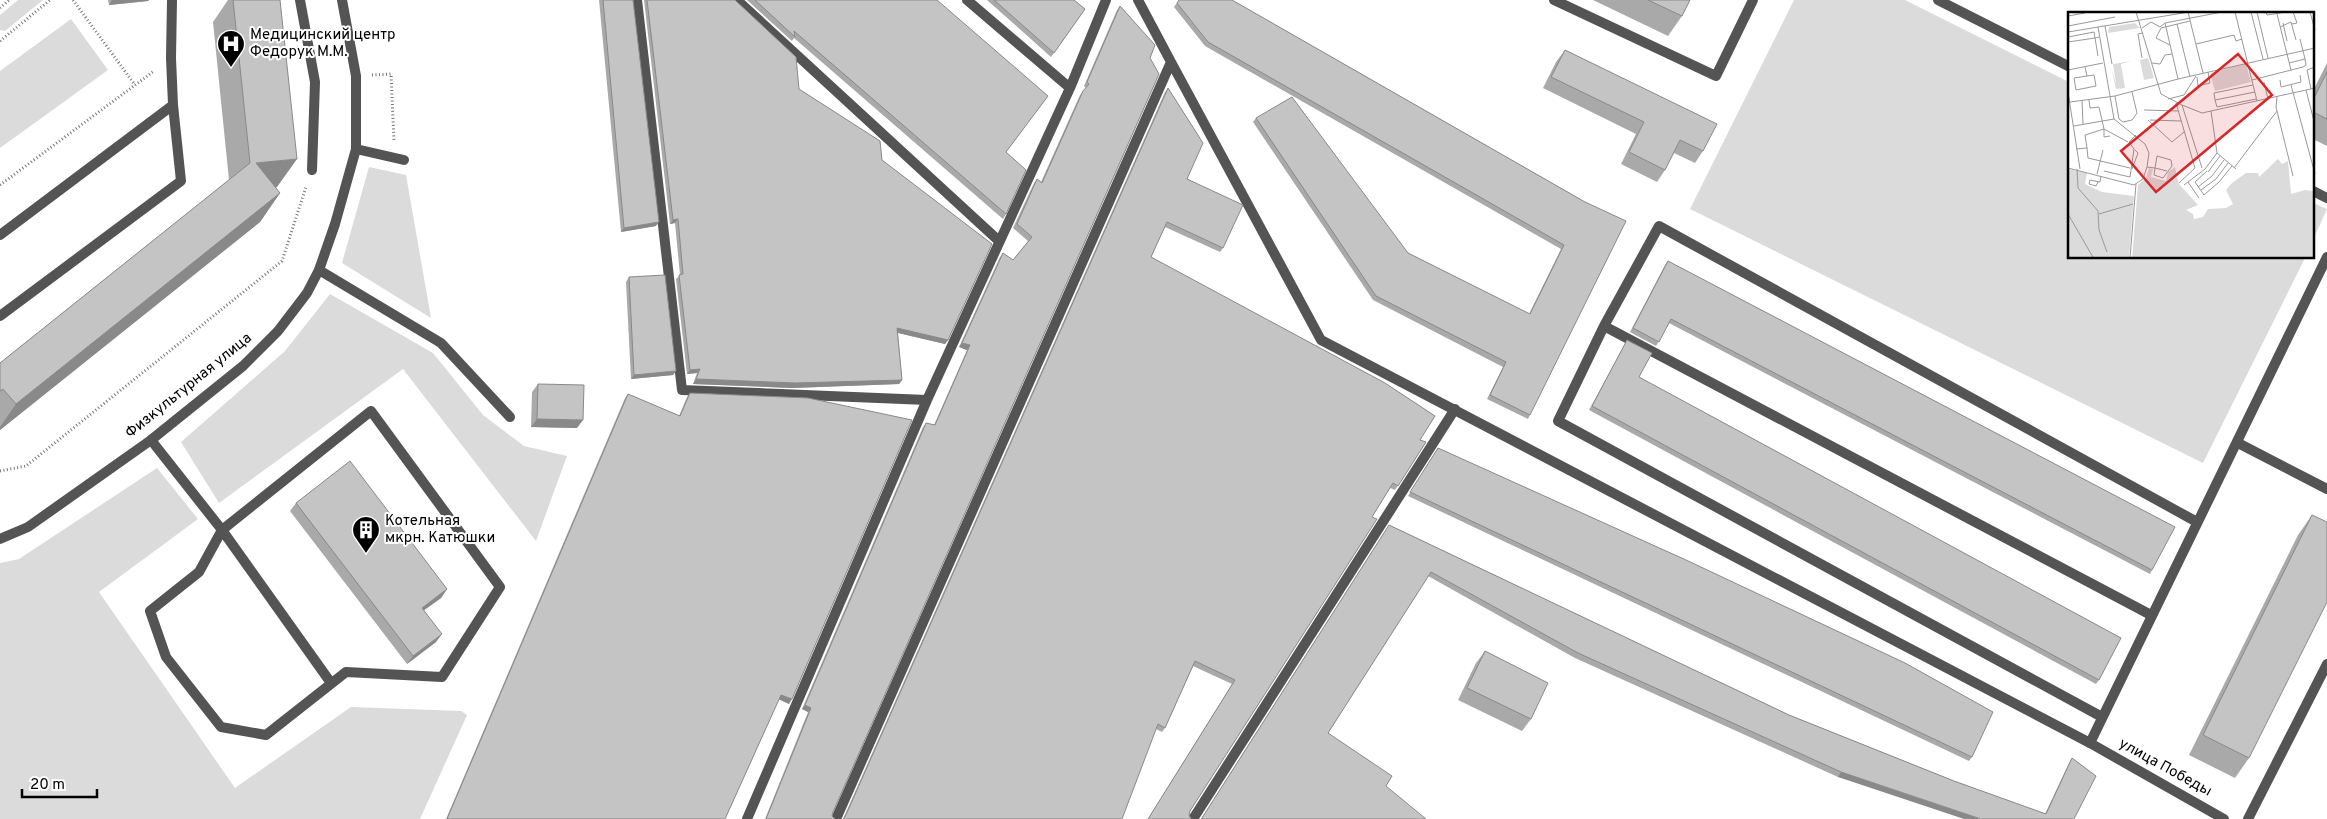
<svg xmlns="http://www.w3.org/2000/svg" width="2327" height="819" font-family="Overpass,sans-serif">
  <rect width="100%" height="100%" fill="#fff"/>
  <!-- green -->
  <path fill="#dbdbdb" d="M18,0h25l-38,31 -5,-1v-15z
    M1794,0h111l164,82 1,176h235l-102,205 -513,-254z
    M71,19l37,51 -108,78v-77z
    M369,167l37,8 25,143 -89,-55z
    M2313,203l14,6 -14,31z
    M330,294l103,59 50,62 41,31 43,10 -31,85 -133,-172 -184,134 -38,-61 104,-91z
    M157,468l41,51 -99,73 136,196 116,-81 110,4 6,4 -47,104h-420v-256l19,-4z"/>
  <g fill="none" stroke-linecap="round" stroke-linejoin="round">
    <!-- path -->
    <path stroke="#767676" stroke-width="3" stroke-dasharray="1 2.5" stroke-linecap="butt" d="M73,0l62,85
      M0,8l9,-8
      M0,41l50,-41
      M372,75l19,-1 3,67
      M0,185l154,-114
      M0,471l26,-5 256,-205 24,-74"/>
    <!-- lane -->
    <path stroke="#545454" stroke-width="10" d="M300,0l15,82 -3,88
      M637,0l45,390 245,10
      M737,0l262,241
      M967,0l103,88
      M1554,0l162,76 37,-76
      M1171,62l150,278 769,403
      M356,149l48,11
      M0,235l173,-130 -2,-47 1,-58
      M319,270l122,73 69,74
      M0,316l181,-135 -8,-76
      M1604,326l55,-100 538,296
      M151,440l71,90 -23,42 -49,39 16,46 55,70 45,8 80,-63 96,5 58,-90 -129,-176 -149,119 109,153
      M2238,443l89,46
      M2102,717l-544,-296 46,-95 547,289
      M747,819l180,-419 143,-312 36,-88
      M836,819l335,-757 -33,-62
      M1193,819l262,-410
      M2248,819l79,-155"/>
    <!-- street -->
    <path stroke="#545454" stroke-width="10" d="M1938,0l132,67
      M2313,191l14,7
      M0,539l28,-12 123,-87 92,-74 35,-35 29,-38 12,-23 16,-46 21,-75v-73l-14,-76
      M2224,819l-134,-76 237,-486"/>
  </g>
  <!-- wall -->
  <path fill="#a9a9a9" d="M108,0h41l-1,1 -39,4z
    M228,0h52l-3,187 -2,1 5,5 -20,29 -260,208v-67l229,-183 -16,-158z
    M599,0h34l23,226 -35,6z
    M644,0h91l64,89 83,71 66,180 -3,4 -47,-11 4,47 -3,4 -107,4 -99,-4 4,-11 -10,1 -11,-95 4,-4 -5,-52 -5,1z
    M747,0h190l69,152v62l-3,5 -209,-181 -2,3z
    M987,0h87l11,9 -34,48z
    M1179,0h53l353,202 -55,213 -2,4 -41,-20 16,-32 -130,-67 -120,-178 3,-4 152,135 121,61 32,-65 -356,-203 -31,-39z
    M1593,0h97l-8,16 -14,20z
    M1120,6l-287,806 -1,4 3,3h-70l43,-107 -6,-3 121,-282 3,-4 8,2 33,-75 -8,-3 41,-90 3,-4 10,7 15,-19 -15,-13 21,-45 3,-4 4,3 39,-87 6,-7 -2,-2 33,-76z
    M1565,50l138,101 -8,12 -21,-10 -9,17 -8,12 -36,-18 15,-30 -93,-46 13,-26z
    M2327,63v83l-14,-7v-48z
    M1168,88l19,91 36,69 -3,4 -55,-25 -14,30 269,183 6,2 -31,48 -5,-2 -200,323 -1,4 -41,4 84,-135 -39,-18 -28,62 -3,4 -6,-3 -313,90 322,-727z
    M1668,261l484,309 -2,4 -481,-251 -13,23 -26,-14 35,-67z
    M629,277l47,94 -3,4 -42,4 -5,-97z
    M1627,340l12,37 460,303 -3,4 -507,-274z
    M538,384l39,44 -46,-1 1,-35z
    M690,393l99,311 -10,-5 -54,120h-279l179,-421 3,-4 51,22 8,-19z
    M1438,448l534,309 -3,4 -561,-265z
    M296,503l151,86 -6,9 -17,12 12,32 -29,22 -117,-153z
    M2312,515l-63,243 -14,20 -46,-23 109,-220z
    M1389,525l400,190 165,66 91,33 24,-51 3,-5 2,61 -236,-42 -263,-119 -147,-82 -100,157 58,53 -185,33z
    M1485,651l46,68 -9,12 -64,-31 18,-37z"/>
  <!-- shaded-wall -->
  <path fill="#898989" d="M112,0h37l-1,1 -39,4z
    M297,159l-20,28 -41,5 20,-29z
    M280,193l-20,29 -260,208v-3l16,-23z
    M678,219l-3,4 -5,1 3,-4z
    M659,222l-3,4 -35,6 3,-4z
    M897,328l51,12 -3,4 -51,-12z
    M962,343l8,2 -3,5 -8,-3z
    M700,369l-3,4 -10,1 3,-4z
    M676,371l-3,4 -42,4 3,-4z
    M696,379l206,1 -3,4 -107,4 -99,-4z
    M537,419l46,1 -6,8 -46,-1z
    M447,589l-6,9 -25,18 6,-8z
    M442,634l-6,8 -29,22 6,-8z
    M781,695l11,4 -3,5 -11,-5z
    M805,705l6,3 -3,4 -6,-3z
    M1841,772l140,47h-17l-126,-42z"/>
  <!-- building -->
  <path fill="#c4c4c4" stroke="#898989" d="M233,0h47l17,159 -41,4 24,30 -264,211 -13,-15 -3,2v-28l250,-200z
    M603,0h30l26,222 -35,6z
    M647,0h88l61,57 3,32 81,52 2,19 110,84 -44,96 -51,-12 5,52 -107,3 -99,-4 4,-10 -10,1 -11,-95 4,-1 -5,-55 -5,1z
    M755,0h182l111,96 -42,56 20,18 -20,44 -212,-183 1,6z
    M994,0h80l11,9 -31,44z
    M1179,0h53l353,202 41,19 -96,194 -40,-20 16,-33 -130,-66 -120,-178 36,-21 116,156 122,61 34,-69 -356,-203 -31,-39z
    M1648,0h42l-8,16z
    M1120,6l35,39 -5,13 9,16 -326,738 -1,4 3,3h-69l45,-111 -6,-3 121,-282 9,2 35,-80 -8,-2 41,-90 10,7 19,-23 -15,-13 20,-45 5,4 41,-92 6,-7 -2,-2z
    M1565,50l152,74 -14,27 -23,-11 -15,30 -36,-18 15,-30 -93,-45z
    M2327,72v47l-14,-7v-12z
    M1168,88l35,55 -16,36 56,26 -20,43 -56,-26 -16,35 234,126 50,33 -15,24 6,2 -28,44 -5,-3 -21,34 5,2 -187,292 -1,4 2,4h-43l87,-139 -40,-19 -30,67 -7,-4 -36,95h-279l2,-2z
    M1668,261l507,266 -23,43 -481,-251 -12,23 -26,-14z
    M665,275l11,96 -42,4 -5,-98z
    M1627,340l25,13 -13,24 482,261 -22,42 -507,-274z
    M538,384l46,1 -1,35 -46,-1z
    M690,393l118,5 104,22 -120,279 -11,-4 -56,124h-278l181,-425 52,22z
    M1438,448l248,112 219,103 88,49 -21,45 -562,-265z
    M350,461l97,128 -25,19 20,26 -29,22 -117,-153z
    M2312,515l15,7v80l-78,156 -46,-23z
    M1389,525l400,190 165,66 92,33 26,-56 24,18 -22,43h-93l-140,-47 -263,-119 -147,-81 -103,161 64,43 -6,10 40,33h-225l1,-1z
    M1485,651l63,32 -17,36 -64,-31z"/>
  <!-- icons -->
  <defs>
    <symbol id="hospital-pin" viewBox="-11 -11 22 30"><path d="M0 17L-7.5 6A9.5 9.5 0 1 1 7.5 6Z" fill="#000" stroke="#fff"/><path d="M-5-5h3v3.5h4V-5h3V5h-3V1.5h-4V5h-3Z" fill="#fff"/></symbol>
    <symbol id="building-pin" viewBox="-11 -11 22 30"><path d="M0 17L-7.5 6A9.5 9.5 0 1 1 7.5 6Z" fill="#000" stroke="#fff"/><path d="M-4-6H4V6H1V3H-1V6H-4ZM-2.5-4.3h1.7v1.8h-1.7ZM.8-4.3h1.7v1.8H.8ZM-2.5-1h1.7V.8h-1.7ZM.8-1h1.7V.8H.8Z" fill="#fff"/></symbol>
  </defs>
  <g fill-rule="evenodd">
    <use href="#hospital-pin" x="215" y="28" width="32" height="43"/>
    <use href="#building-pin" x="350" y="514" width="32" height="43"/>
  </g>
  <g text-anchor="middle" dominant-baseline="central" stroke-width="4" stroke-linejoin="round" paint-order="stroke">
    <!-- poi labels -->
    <g font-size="15" fill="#000" stroke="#fff" text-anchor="start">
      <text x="250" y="35">Медицинский центр<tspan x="250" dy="17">Федорук М.М.</tspan></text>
      <text x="385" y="521">Котельная<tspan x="385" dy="17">мкрн. Катюшки</tspan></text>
    </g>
    <!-- street labels -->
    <g font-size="15" fill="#000" stroke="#fff">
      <text transform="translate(189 386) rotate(-39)">Физкультурная улица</text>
      <text transform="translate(2165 768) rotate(29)">улица Победы</text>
    </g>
  </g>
  <!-- overview -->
  <g transform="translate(2068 12)">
    <rect width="246" height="246" fill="#fff"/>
    <path d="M67,11l5,5 -32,5 1,-6zM80,46l6,20 -10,2 -4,-20zM63,49l-10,3 4,24 -9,1 -5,-22 5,17 -3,-20zM178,52l5,18 -36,9 -5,-18zM210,147l4,5 6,-3 3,33 14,-4 9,1v67l-182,1 6,-74 8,-7 3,-10 4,1 -2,8 15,4 2,-9 7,-5 4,17 19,21 -12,5 7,4 1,5 9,-2 5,-8 18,-1 7,-4 -7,-14 6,-7 14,-10h12l1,4zM0,157l19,4 -2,11 17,8 32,4 -5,62h-61z" fill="#dbdbdb"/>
    <path fill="none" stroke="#999" stroke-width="1" d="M68,0l25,82 21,11 20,63M120,0l15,61M167,0l22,89M183,0l12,47M189,0l11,46M198,0l1,3 19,-3M242,0l5,18M209,2l14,56M0,4l17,-3M97,11l13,56M215,11l4,18M109,12l13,53M224,12l5,-1 -4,-11M0,14l47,-9M37,14l7,38M212,15l11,-5 5,18M74,16l9,-6 9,5 5,-4 57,-11M0,20l121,-20M0,25l26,-5 1,6 -27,4M128,32l38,-9 2,6 6,-2M102,33l-14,-7 5,-10 29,-7M30,44l-3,-18 4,-1M74,46l-4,-24 5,-1M84,51l8,1 5,-9 7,-1M221,51l16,-4 -5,-20M17,55l2,9 7,-1 2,11 -20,4 -2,-12 13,-2M0,58l35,-7M129,65l1,9 12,-3 -2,-11M184,68l51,-13 3,-2 -1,-6M212,68l1,7 20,-5 -1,-7M196,70l4,17M223,73l24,89M243,77l-4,-19 8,-3M238,78l9,35M0,80l12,77M64,80l5,21 -5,7 -9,2 -4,-3 -4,-23 63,-17 137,-31M187,80l-40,8 2,7 39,-8M209,85l-1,10 17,69M100,87l16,-4 12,-19M14,88l1,24M21,88l1,8 9,-1 5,22 24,13M147,88l-1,-7 39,-8M2,90l45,-6M108,91l19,65 -16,15M114,93l20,8 113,-25M76,98l34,1M143,99l6,42 19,16M80,108l24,22 12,-10M82,108l31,1M6,114l40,-7M19,136l1,10 42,10M8,137l11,-1 -2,-13 19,-6v8l6,-1M79,155l8,1 -1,7 9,3 9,-12 -1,-6 -14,-4 -2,12 12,3M0,156l66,17 9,-6 4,-12 2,-14 -4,-9 -31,-25 -16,-92M166,156l43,-57M9,157l1,19 20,23 1,19 8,22M64,157l6,-16 -3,-3M36,159l26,6 4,-28 -5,-7 7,-7M139,159l-12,11 9,13 15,-13 13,-16M140,160l12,-16M29,162l6,-24M30,170l-2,4 -7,-2 1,-4 10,2 1,-6M120,170l11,16M116,173l21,-16 12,-16M130,175l14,-11 12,-16M133,178l15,-11 12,-16M0,202l26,45M31,202l34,-10M62,246l6,-74"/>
    <path fill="#d62828" fill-opacity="0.15" stroke="#d62828" stroke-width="2.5" d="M170,42l34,41 -116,97 -35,-41z"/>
    <rect width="246" height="246" fill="none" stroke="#000" stroke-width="2.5"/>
  </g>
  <!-- scale -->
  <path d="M22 789v8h75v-8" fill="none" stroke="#000000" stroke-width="2.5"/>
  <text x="30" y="789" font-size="15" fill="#000000" stroke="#ffffff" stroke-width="4" paint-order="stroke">20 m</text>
</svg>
